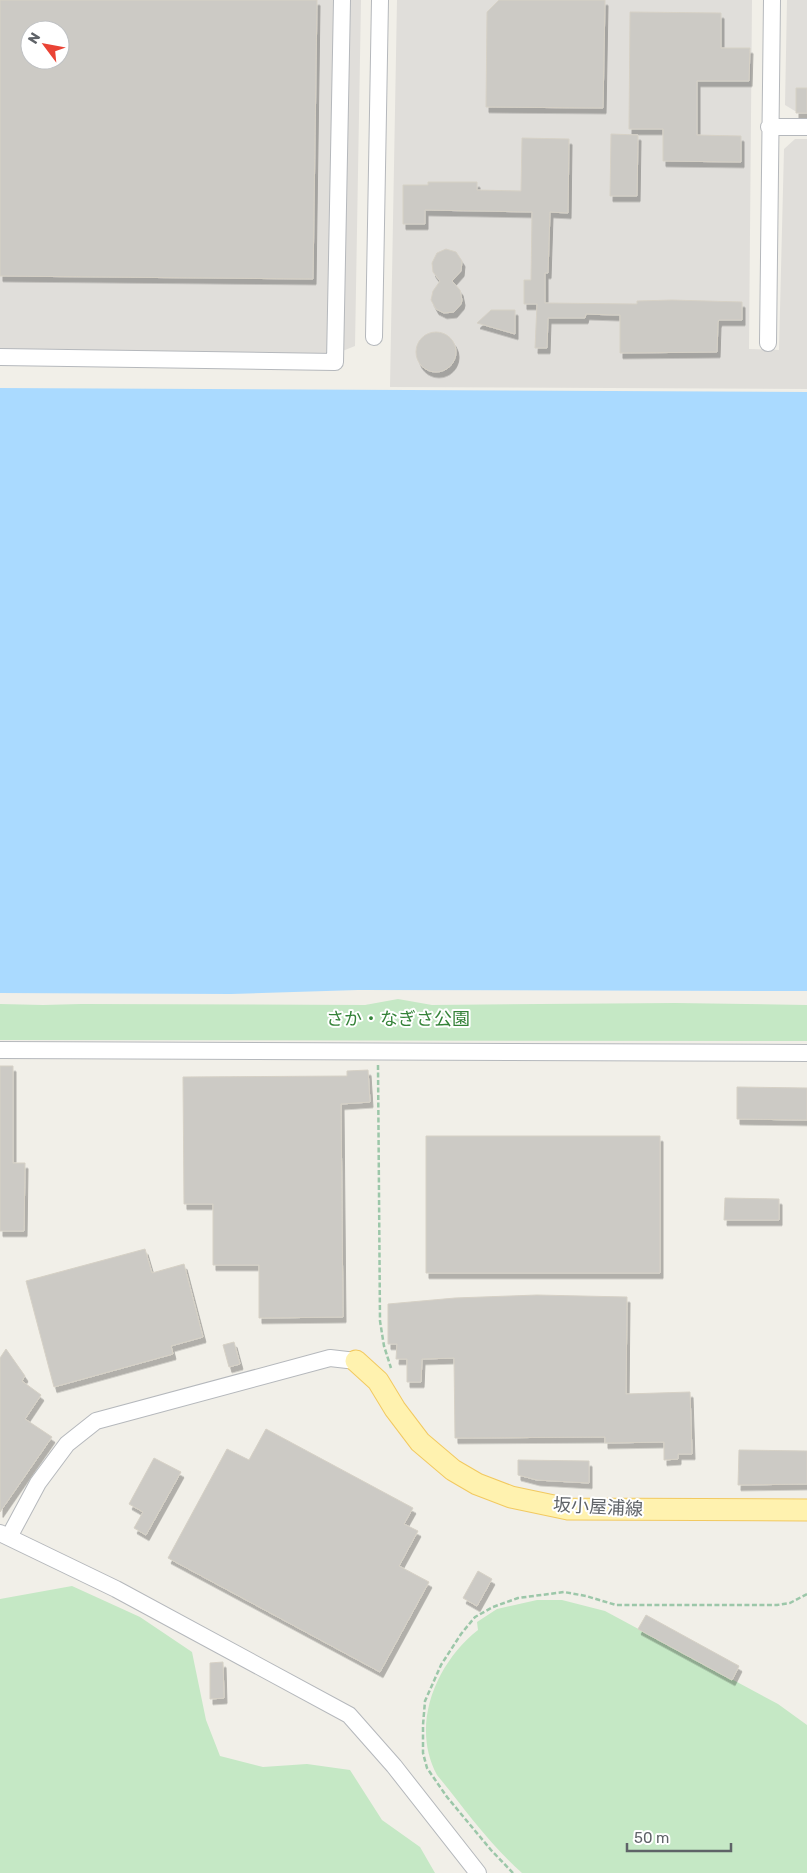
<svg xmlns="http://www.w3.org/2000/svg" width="807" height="1873" font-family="Rubik,'Noto Sans JP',sans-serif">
  <defs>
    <filter id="shadow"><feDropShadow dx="3" dy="5.5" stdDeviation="0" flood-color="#0004"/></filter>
  </defs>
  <rect width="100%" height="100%" fill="#f1efe8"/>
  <!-- industrial -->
  <path fill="#e0deda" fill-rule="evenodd" d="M0,0h361l-6,346 -25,10 -330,-6zM30,30h30v30h-30z
    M397,0h355l-3,349 30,1 5,-201 11,-10h12v250l-417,-2z
    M787,0h20v112l-12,-1 -10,-6z"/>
  <!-- green -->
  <path fill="#c5e8c5" d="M398,999l34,6 243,-2 132,2v36l-807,-1v-36l43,1 38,-1 284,1z
    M72,1586l68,31 52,35 14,68 14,36 43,11 44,-3 43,6 32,50 38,27 15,26h-435v-274z
    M537,1600h25l43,11 173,93 29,21v148h-285c-32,-28 -58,-65 -85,-98 -27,-50 -1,-112 41,-145l-1,-8 20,-13z"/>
  <!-- water -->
  <path fill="#aadaff" d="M0,388l807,4v599l-449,-1 -127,4 -231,-1z"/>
  <!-- building -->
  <path fill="#cccac5" stroke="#d6d1c6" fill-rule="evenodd" filter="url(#shadow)" d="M0,0h317l-4,279 -313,-3zM30,30h30v30h-30z
    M499,0h106l-2,108 -117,-1 1,-95z
    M630,12l91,1v35h29l-1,33h-52v54l44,1v26l-78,-1v-32h-34z
    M796,88h11v25h-11z
    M611,134l27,1 -1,61h-27z
    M522,138l47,1 -1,74 -18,-1 -2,61h-3v30l92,1v-3l35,-1 70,2v18h-23l-1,2 -1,30 -97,1v-38h-6l-28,-1 -1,4h-37l-1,30h-12l2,-44h-13v-24h7l1,-68 -107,-2v14h-22v-39h25v-3h49v8l44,1z
    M446,249l10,3 6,9 -1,10 -9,10 8,9 2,10 -1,4 -7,8 -10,1 -8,-4 -5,-9 2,-9 7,-10 -7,-9 -1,-9 5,-10z
    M491,310h24v24l-38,-11z
    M416 352a20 20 0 1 1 40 0a20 20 0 1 1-40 0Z
    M0,1066h13v97h12l-1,68h-24z
    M368,1070l2,32 -29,2 2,213 -84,1v-53h-46v-61h-29l-1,-127 164,-1v-5z
    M737,1087l70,1v32l-70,-1z
    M426,1136h234v137h-234z
    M725,1198l54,1v21h-55z
    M145,1249l7,24 32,-9 19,73 -32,9 2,8 -119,33 -28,-106z
    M537,1295l90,2 -1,97 64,-2 2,62h-14v5l-14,1v-18l-59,1v-6l-150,1 -1,-80 -32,1 -1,23h-14v-23h-11l1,-15h-9v-40l67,-6z
    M234,1342l6,22 -11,3 -6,-22z
    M6,1349l19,27 -3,5 19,14 -16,24 27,18 -52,75v-154z
    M266,1429l147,79 -9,16 14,7 -19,35 30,16 -49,90 -212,-114 59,-109 22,11z
    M739,1450l68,1v33l-69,1z
    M154,1458l27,14 -35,63 -12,-7 9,-16 -14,-8z
    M518,1460l71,1v22l-52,-3 -19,-5z
    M478,1571l14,8 -15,27 -14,-8z
    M646,1615l93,51 -7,14 -94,-51z
    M223,1662l1,36 -14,1v-36z"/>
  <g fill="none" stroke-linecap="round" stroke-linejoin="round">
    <defs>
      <path id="minor" d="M769,127h38
        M374,337l6,-337
        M768,343l4,-343
        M0,357l335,5 7,-362
        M0,1050l807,3
        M0,1533l116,56 233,126 45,51 84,107
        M9,1537l29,-54 29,-39 29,-23 234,-63 26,3"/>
      <path id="major" d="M356,1361l22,20 17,28 25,33 33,28 24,14 34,13 57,12 239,1"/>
    </defs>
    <!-- minor casing -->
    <use href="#minor" stroke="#b5b8bc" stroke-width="18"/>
    <!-- major casing -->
    <use href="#major" stroke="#f2c960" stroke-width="23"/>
    <!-- path -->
    <path stroke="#9cc7a9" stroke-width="2.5" stroke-dasharray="5 2.5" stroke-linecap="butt" d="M378,1065l2,256 4,25 7,22
      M513,1873l-22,-23 -44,-53 -20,-29 -4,-15v-28l2,-24 16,-36 20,-31 14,-17 18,-10 25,-9 46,-6 22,4 30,9h161l13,-2 17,-9"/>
    <!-- minor -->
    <use href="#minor" stroke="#fff" stroke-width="16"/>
    <!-- major -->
    <use href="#major" stroke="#fff2af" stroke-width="21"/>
  </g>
  <g text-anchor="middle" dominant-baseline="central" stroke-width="4" stroke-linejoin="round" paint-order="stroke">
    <!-- park labels -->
    <g font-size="18" fill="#348238" stroke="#fff">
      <text x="398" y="1019">さか・なぎさ公園</text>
    </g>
    <!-- street labels -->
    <g font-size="18" fill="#5f6368" stroke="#fff">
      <text transform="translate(598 1507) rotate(3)">坂小屋浦線</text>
    </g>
  </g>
  <!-- north arrow -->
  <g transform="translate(45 45) rotate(302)"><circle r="24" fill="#ffffff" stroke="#bfc1c3"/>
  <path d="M0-4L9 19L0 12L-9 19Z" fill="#ea4335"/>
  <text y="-8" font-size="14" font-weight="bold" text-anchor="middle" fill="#5f6368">N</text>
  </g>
  <!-- scale -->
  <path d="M627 1843v8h104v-8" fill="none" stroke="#5f6368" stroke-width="2.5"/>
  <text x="634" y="1843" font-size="15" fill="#5f6368" stroke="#ffffff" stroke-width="4" paint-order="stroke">50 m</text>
</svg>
